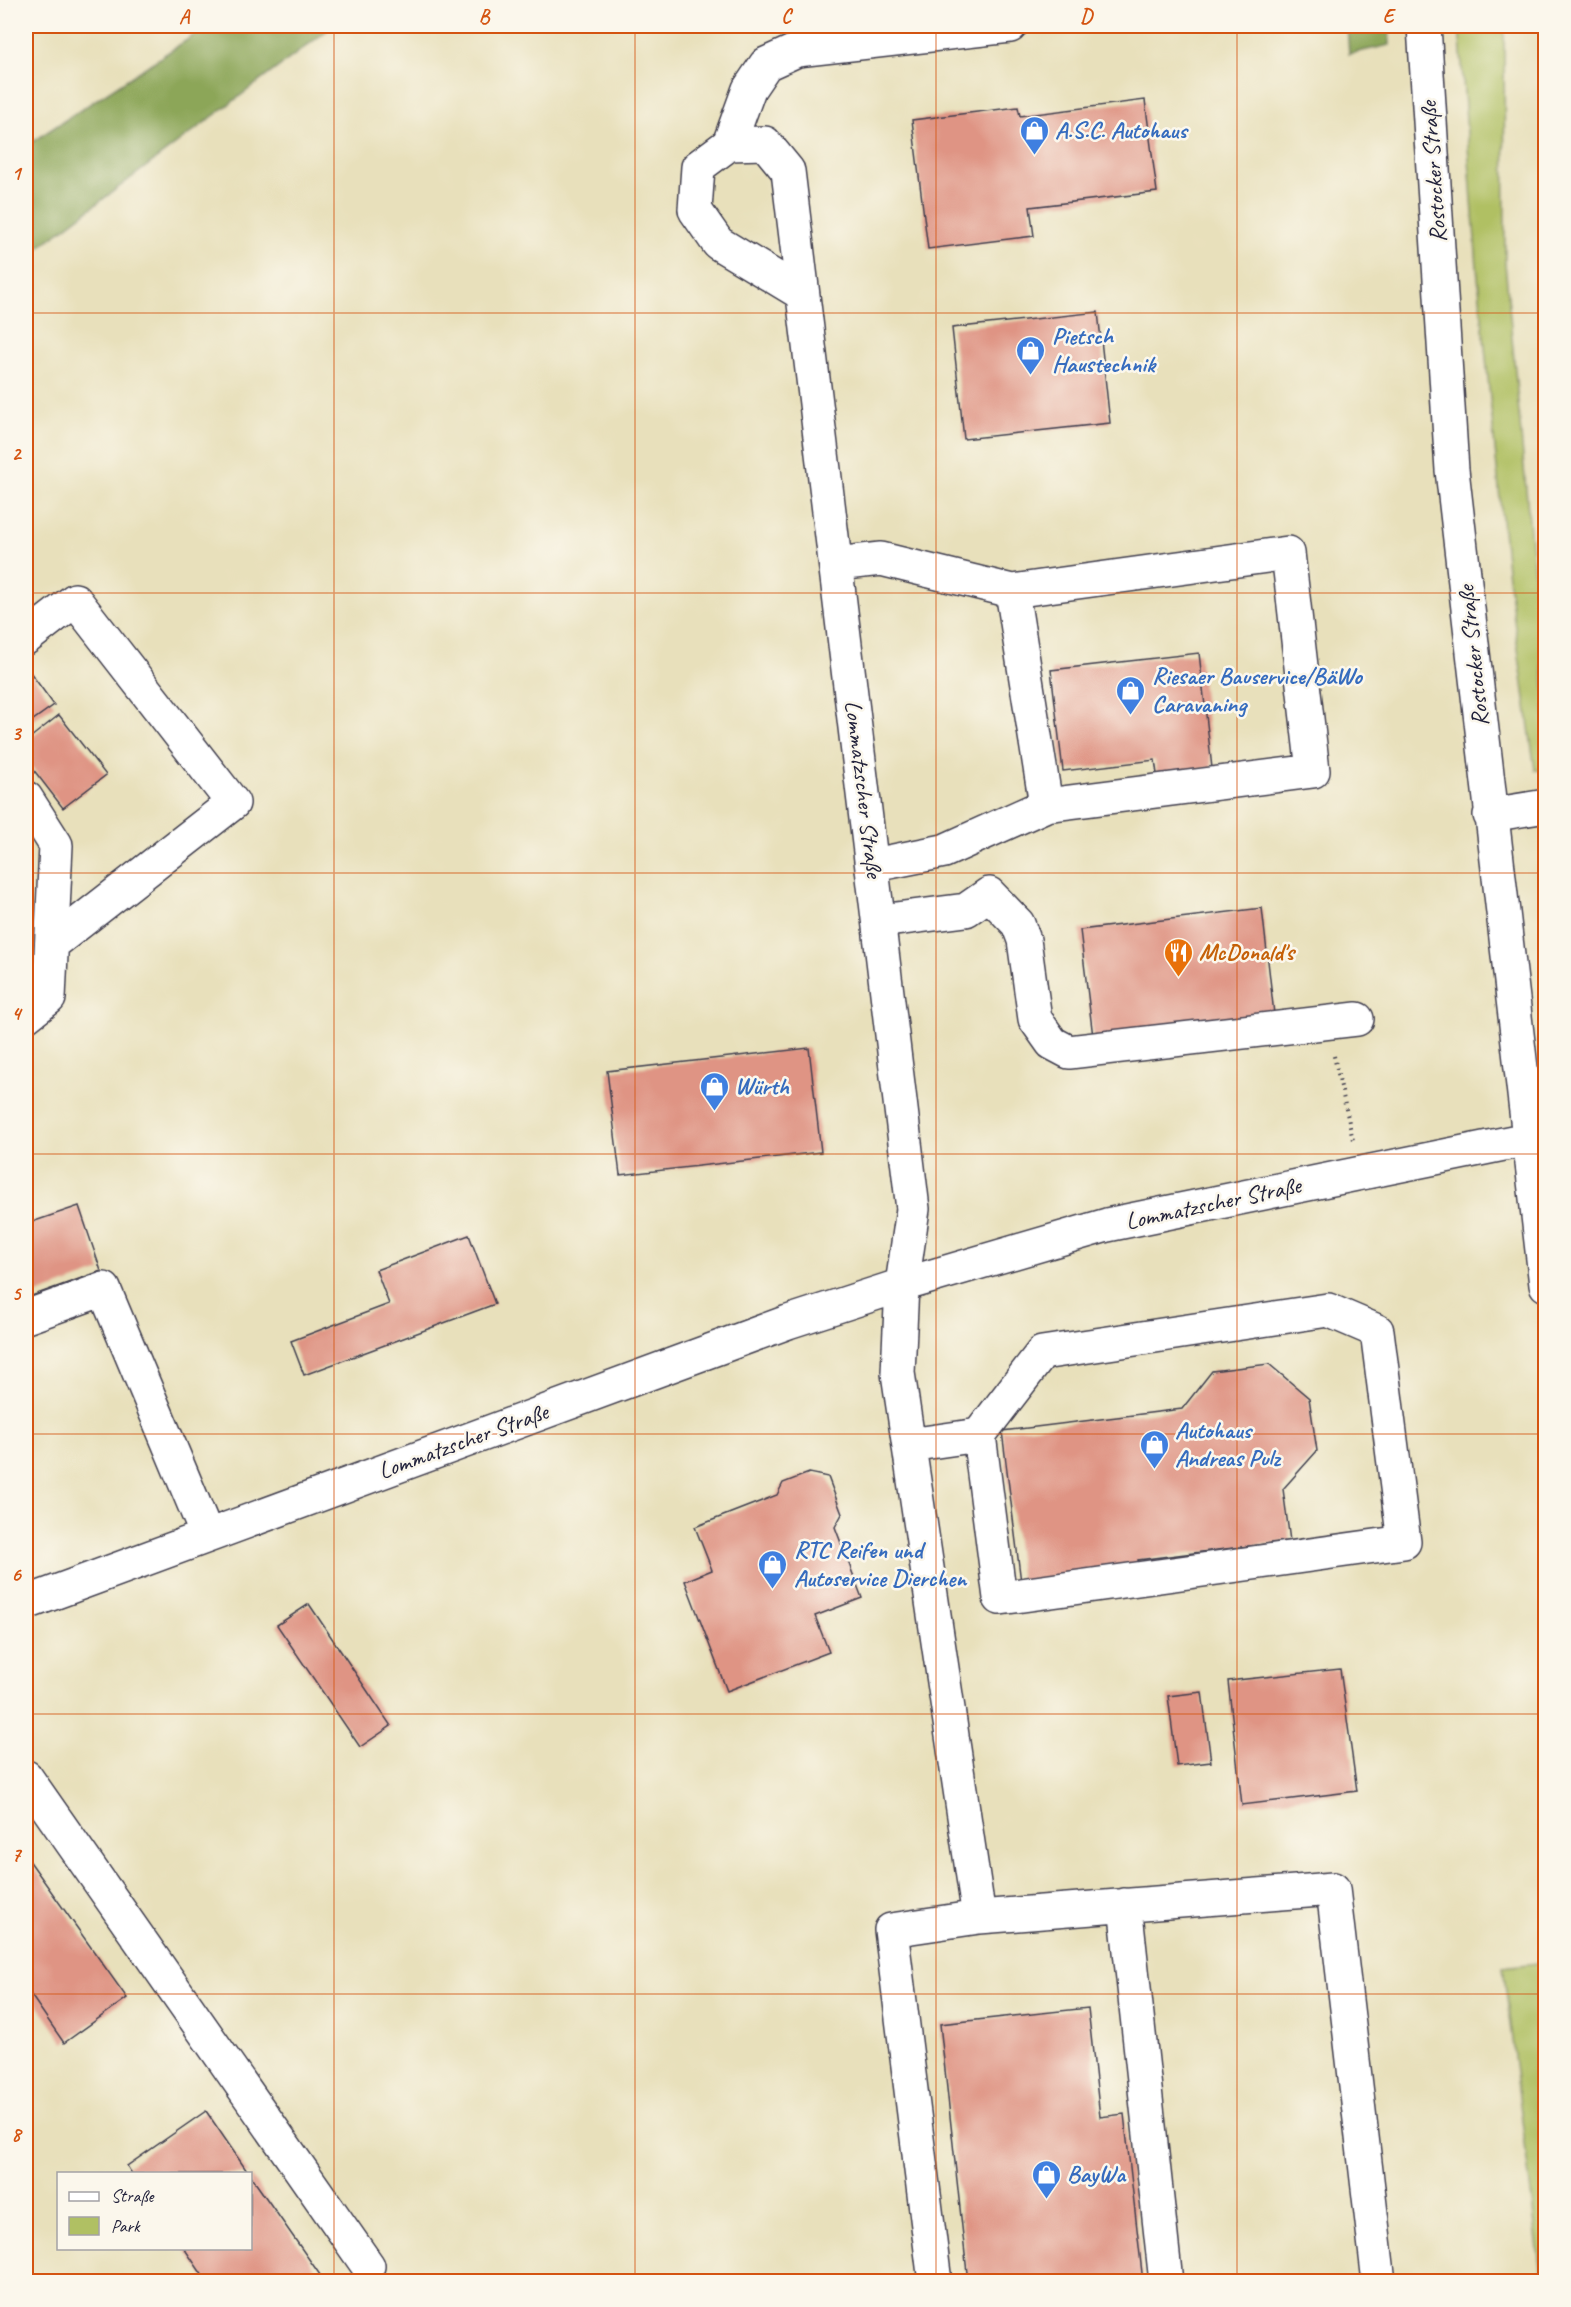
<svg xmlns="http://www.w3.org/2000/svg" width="1571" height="2307" font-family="Caveat,sans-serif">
  <rect width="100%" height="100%" fill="#fbf7ec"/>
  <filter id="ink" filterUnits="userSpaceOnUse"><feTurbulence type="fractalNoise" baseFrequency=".0167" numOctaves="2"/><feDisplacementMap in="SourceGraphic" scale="12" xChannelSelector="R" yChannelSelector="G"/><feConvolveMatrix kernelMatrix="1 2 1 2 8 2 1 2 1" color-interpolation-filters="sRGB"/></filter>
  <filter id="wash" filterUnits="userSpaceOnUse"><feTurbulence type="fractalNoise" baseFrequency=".008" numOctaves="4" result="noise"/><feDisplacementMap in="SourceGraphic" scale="24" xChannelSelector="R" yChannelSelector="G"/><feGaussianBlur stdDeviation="1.35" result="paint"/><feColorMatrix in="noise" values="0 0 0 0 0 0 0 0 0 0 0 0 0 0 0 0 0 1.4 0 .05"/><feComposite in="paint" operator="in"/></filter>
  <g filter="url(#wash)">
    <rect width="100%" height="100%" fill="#e8e0bb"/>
    <!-- green -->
    <path fill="#b0c063" stroke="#69714f" stroke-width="1.5" d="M1459,26h45l1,237 40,430v78l-10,-1 -28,-200 -30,-303z
      M1545,1962l1,319 -4,1 -39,-315z"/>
    <!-- forest -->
    <path fill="#8ca659" stroke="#57644a" stroke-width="1.5" d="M208,26h125l-307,231v-111z
      M1347,26h42l1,19 -41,9z"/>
    <g id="blocks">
      <!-- building -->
      <path fill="#df9484" d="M1145,100l12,92 -127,15 4,29 -106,13 -16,-129 106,-13 2,9z
        M1098,312l12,111 -146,16 -12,-111z
        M1199,653l13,115 -55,6 -2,-14 -92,11 -12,-101z
        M30,672l24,33 -28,20v-50z
        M59,715l47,60 -43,33 -37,-48v-19z
        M1262,908l13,115 -181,22 -14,-115z
        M809,1048l12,104 -201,23 -13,-104z
        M79,1206l22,65 -75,27v-74z
        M469,1235l26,69 -191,71 -13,-34 98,-37 -13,-34z
        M1269,1364l40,34 8,53 -34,38 7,52 -152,19 2,8 -119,14 -19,-151 180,-22 30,-38z
        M809,1473l19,4 14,37 -7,13 27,71 -47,18 14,36 -102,39 -42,-110 27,-11 -17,-43 82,-32 6,-12z
        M309,1604l82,122 -31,21 -83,-122z
        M1340,1669l17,122 -115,14 -14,-124z
        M1202,1692l9,70 -34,4 -9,-70z
        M26,1856l101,142 -63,45 -38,-55z
        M1088,2008l12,109 24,-3 19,168h-175l-28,-258z
        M206,2111l43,63h-117l-5,-8z
        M250,2175l75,107h-118l-23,-34h66z"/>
    </g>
  </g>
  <g filter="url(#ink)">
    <use href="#blocks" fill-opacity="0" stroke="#403e4e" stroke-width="1.5"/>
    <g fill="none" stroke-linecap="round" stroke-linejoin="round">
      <defs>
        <path id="minor" d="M1424,26l28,444 94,815
          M729,144l20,-55 17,-25 31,-14 213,-24
          M801,293l-83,-50 -23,-33 3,-43 31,-23 36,-1 23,28 125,1038 -11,76 -4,88 81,544
          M836,564l45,-5 131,32 276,-38 25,218 -267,34 -102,46 -70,14
          M1012,591l34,214
          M26,638l49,-38 158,203 -181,141
          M26,798l30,47 -7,153 -23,18
          M1490,815l56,-9
          M880,921l86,-11 23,-16 29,30 6,16 11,79 17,24 17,9 288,-33
          M26,1317l78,-28 103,246
          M909,1445l70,-10 63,-82 286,-43 49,21 27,211 -404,56 -21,-163
          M26,1603l762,-281 114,-37 205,-60 421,-86 18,-7
          M26,1777l342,489
          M1125,1905l41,377
          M935,2282l-44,-352 88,-13 354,-28 46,393"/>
      </defs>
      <!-- minor casing -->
      <use href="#minor" stroke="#403e4e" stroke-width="36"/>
      <!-- path -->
      <path stroke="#403e4e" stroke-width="4" stroke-dasharray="1.5 4.5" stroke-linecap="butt" d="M1334,1056l19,84"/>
      <!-- minor -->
      <use href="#minor" stroke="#fff" stroke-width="33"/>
    </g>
  </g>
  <!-- grid -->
  <path fill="none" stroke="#d45411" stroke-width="1.5" stroke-opacity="0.55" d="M334,26v2256M635,26v2256M936,26v2256M1237,26v2256M26,313h1520M26,593h1520M26,873h1520M26,1154h1520M26,1434h1520M26,1714h1520M26,1994h1520"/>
  <!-- icons -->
  <defs>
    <symbol id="shop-pin" viewBox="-11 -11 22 30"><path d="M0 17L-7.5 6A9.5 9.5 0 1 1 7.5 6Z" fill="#3f7fe0" stroke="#fbf7ec"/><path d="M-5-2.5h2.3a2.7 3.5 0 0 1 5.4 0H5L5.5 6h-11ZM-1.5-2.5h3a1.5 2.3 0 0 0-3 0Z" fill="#fff"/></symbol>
    <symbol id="restaurant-pin" viewBox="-11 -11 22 30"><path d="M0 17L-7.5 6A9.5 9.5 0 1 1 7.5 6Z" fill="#e8710a" stroke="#fbf7ec"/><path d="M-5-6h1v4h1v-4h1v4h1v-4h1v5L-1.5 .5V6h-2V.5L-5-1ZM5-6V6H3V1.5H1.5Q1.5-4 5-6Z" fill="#fff"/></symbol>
  </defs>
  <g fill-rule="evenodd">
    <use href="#shop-pin" x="1018" y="114" width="33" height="45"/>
    <use href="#shop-pin" x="1014" y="334" width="33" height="45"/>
    <use href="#shop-pin" x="1114" y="674" width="33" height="45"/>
    <use href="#restaurant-pin" x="1162" y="936" width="33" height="45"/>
    <use href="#shop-pin" x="698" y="1070" width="33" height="45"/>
    <use href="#shop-pin" x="1138" y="1428" width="33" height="45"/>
    <use href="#shop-pin" x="756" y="1548" width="33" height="45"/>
    <use href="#shop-pin" x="1030" y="2158" width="33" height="45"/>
  </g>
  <g text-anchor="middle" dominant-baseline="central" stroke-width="5" stroke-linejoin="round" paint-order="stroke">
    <!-- shop labels -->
    <g font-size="24" font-weight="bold" fill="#366cbe" stroke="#fbf7ec" text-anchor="start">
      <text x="1055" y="130">A.S.C. Autohaus</text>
      <text x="1052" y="336">Pietsch<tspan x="1052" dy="28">Haustechnik</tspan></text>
      <text x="1152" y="676">Riesaer Bauservice/BäWo<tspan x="1152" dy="28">Caravaning</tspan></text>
      <text x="735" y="1086">Würth</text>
      <text x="1175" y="1430">Autohaus<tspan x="1175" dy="28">Andreas Pulz</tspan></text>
      <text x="794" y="1550">RTC Reifen und<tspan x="794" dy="28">Autoservice Dierchen</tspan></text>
      <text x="1067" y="2174">BayWa</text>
    </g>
    <!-- street labels -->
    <g font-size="24" fill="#22223b" stroke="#fbf7ec">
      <text transform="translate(1433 172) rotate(-94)">Rostocker Straße</text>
      <text transform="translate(1473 656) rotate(-96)">Rostocker Straße</text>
      <text transform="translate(864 789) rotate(83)">Lommatzscher Straße</text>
      <text transform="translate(1213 1203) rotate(-12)">Lommatzscher Straße</text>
      <text transform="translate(463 1441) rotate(-20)">Lommatzscher Straße</text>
    </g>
    <!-- food labels -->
    <g font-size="24" font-weight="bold" fill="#c56008" stroke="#fbf7ec" text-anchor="start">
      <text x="1199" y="952">McDonald's</text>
    </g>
  </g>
  <!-- margin -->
  <rect width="1571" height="2307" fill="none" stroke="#fbf7ec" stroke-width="66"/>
  <!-- legend -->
  <rect x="57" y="2172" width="195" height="78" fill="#fbf7ec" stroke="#a4a2a5" stroke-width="1.5"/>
  <rect x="69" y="2192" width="30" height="9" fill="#ffffff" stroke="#a4a2a5" stroke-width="1.5"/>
  <text x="111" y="2202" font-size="18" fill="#22223b">Straße</text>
  <rect x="69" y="2217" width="30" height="18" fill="#b0c063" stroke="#a4a2a5" stroke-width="1.5"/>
  <text x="111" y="2232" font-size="18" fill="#22223b">Park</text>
  <rect x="33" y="33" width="1505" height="2241" fill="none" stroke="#d45411" stroke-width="2"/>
  <g font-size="20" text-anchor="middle" font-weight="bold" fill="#d45411">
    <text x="184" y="23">A</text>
    <text x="484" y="23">B</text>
    <text x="786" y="23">C</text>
    <text x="1086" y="23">D</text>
    <text x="1388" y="23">E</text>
    <text x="16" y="180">1</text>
    <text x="16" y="460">2</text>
    <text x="16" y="740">3</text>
    <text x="16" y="1020">4</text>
    <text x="16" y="1300">5</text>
    <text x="16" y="1581">6</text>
    <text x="16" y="1861">7</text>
    <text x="16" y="2141">8</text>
  </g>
</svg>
